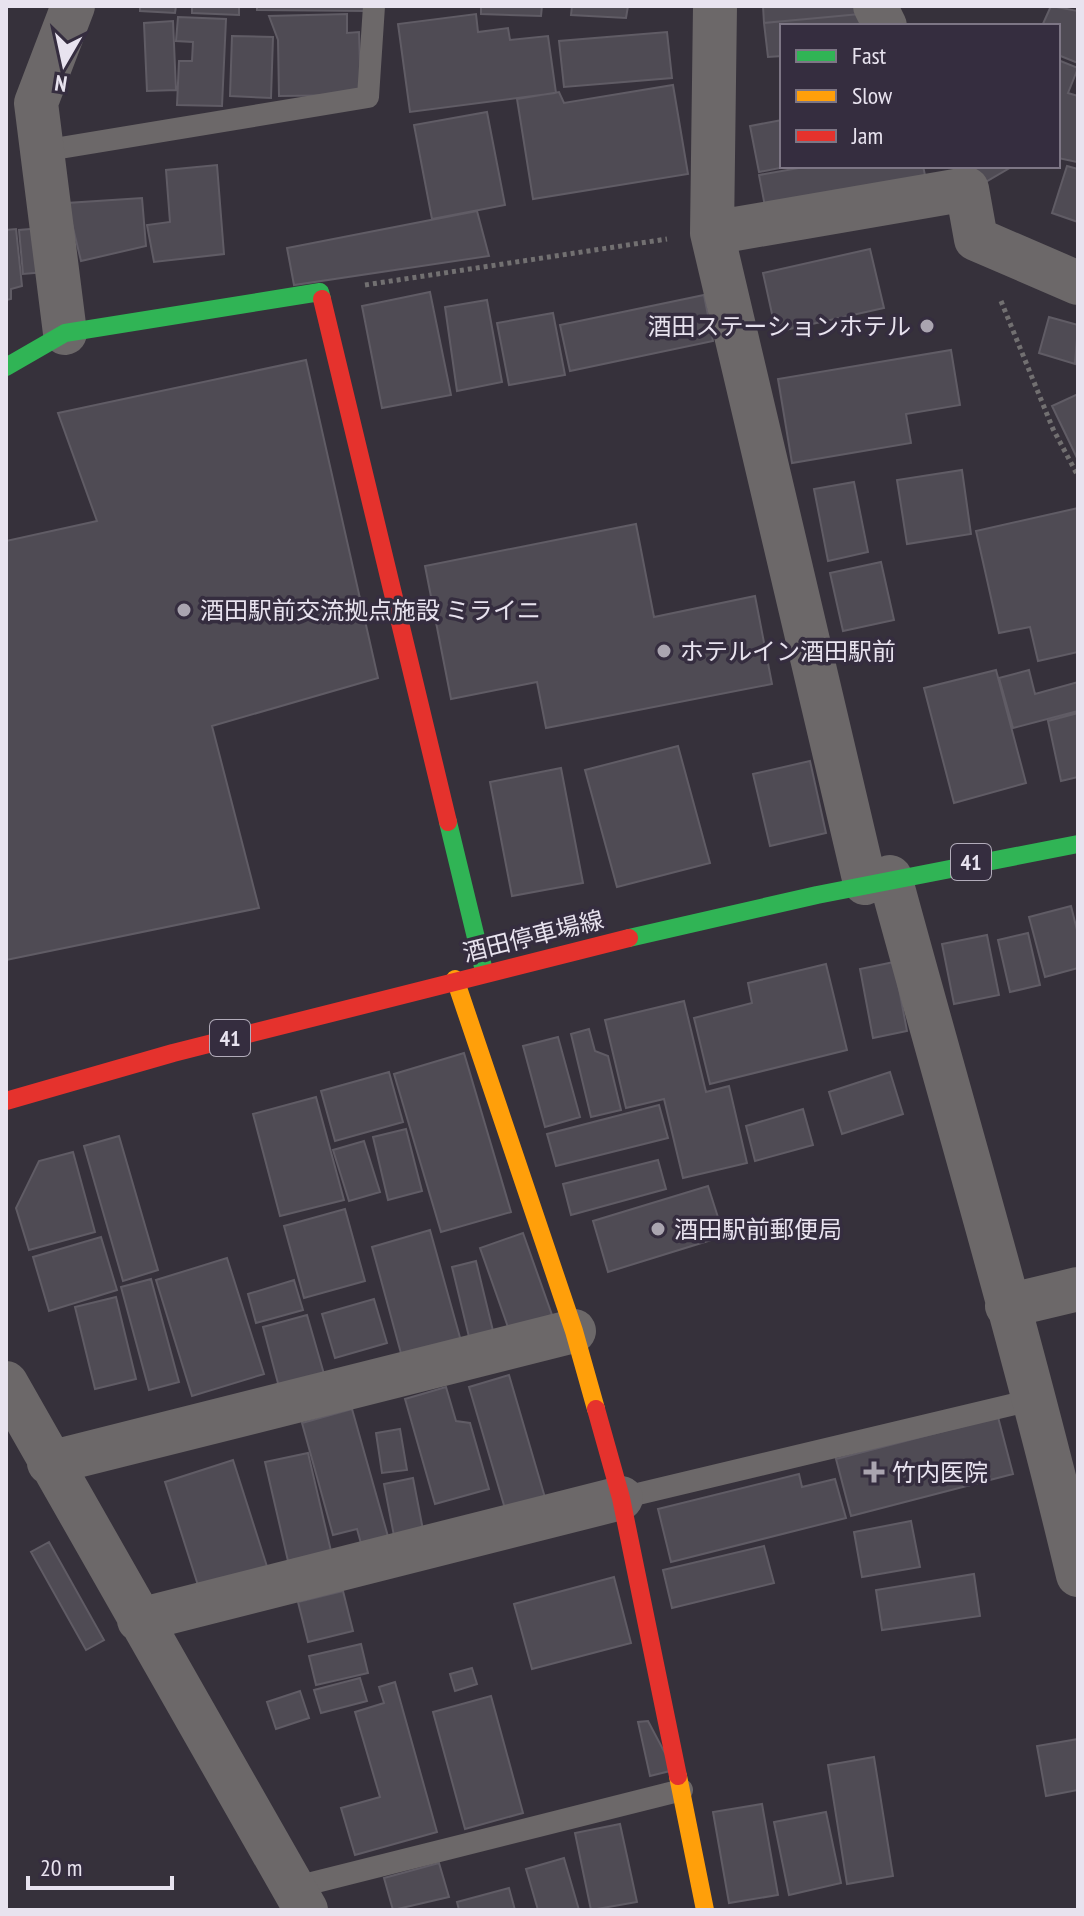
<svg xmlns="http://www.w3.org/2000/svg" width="1084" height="1916" font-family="'PT Sans Narrow','Noto Sans JP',sans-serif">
  <rect width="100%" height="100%" fill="#36313b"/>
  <!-- building -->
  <path fill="#4f4b54" stroke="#605c65" stroke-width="2" d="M140,6h36l-1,7 -35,-2z
    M192,6h47v9l-47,-2z
    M257,6h108v5l-108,-1z
    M481,6h61l-1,10 -60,-2z
    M572,6h56l-2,12 -55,-3z
    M763,6h103l5,7 -107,10z
    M1051,6l27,5v52l-20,-8v-29h-16z
    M871,13l1,13h-90v30l-14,1 -4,-34z
    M347,14v19l12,-1 2,63 -82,1 -1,-56 -9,-24z
    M476,14l2,18 30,-4 2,12 38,-4 8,57 -146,19 -12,-88z
    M178,17l48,2 -4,87 -45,-1 2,-44h13l1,-19 -17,-1z
    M173,21l3,69 -29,1 -3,-68z
    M667,32l5,46 -108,9 -5,-46z
    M232,36l41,1 -2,61 -41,-2z
    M1058,60l20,8 -10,25 10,3 -1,66 -19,-4z
    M673,85l15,89 -155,25 -16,-100 42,-7 5,11z
    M487,112l18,93 -73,14 -18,-94z
    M782,120v46h8l-31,6 -9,-46z
    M217,165l7,89 -70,8 -7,-37 23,-3 -4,-52z
    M810,166h113l5,23 -161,28 -8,-42z
    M972,166h41l-31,18z
    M1067,166l11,3v53l-26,-9z
    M142,198l4,48 -65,15 -14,-58z
    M477,211l12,45 -195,29 -7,-37z
    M42,228l4,44 -23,2 -4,-44z
    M16,229l6,57 -11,3v10l-5,1v-70z
    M870,249l14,59 -108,24 -13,-59z
    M430,292l21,103 -69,13 -20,-102z
    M704,295l9,46 -143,30 -10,-46z
    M487,300l15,82 -45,9 -12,-84z
    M553,313l12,62 -56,10 -12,-62z
    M1049,317l29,8 -3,39 -36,-11z
    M951,350l9,55 -54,9 5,29 -119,20 -14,-84z
    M306,360l72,318 -166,48 47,182 -253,52v-419l91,-20 -39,-108z
    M1078,394v66l-26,-54z
    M962,470l9,64 -64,10 -10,-64z
    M854,482l14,70 -40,9 -14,-72z
    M1078,508v144l-40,9 -8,-34 -31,6 -23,-102z
    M636,524l18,93 101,-21 17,88 -226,44 -9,-46 -86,17 -26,-133z
    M881,562l13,58 -51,11 -13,-58z
    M996,670l30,113 -72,20 -30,-115z
    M1029,670l6,24 43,-12v29l-65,17 -14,-50z
    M1078,713v64l-17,4 -13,-60z
    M678,746l32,117 -93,24 -32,-117z
    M810,761l16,72 -56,13 -17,-72z
    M561,768l22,115 -71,13 -22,-114z
    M1071,906l7,28v34l-33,9 -16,-60z
    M1028,933l12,52 -30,7 -12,-52z
    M987,935l12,60 -45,9 -12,-60z
    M894,962l13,69 -34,7 -13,-69z
    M826,964l21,86 -137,34 -16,-66 58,-15 -4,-20z
    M684,1001l22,91 23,-6 18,77 -64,15 -19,-79 -38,9 -21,-88z
    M589,1029l6,22 13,5 13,54 -30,7 -20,-83z
    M558,1037l22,80 -35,10 -22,-81z
    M464,1053l47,159 -70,20 -47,-158z
    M389,1072l14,50 -68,19 -14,-50z
    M890,1072l13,42 -61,20 -13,-42z
    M316,1097l28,103 -64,16 -27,-102z
    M659,1105l9,33 -112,28 -9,-32z
    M803,1109l10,36 -58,16 -9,-35z
    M406,1129l16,62 -34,9 -15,-63z
    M119,1136l39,134 -35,11 -39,-135z
    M364,1141l16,51 -31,9 -16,-51z
    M73,1152l22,80 -66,18 -13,-42 23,-47z
    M658,1160l8,29 -95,26 -8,-31z
    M708,1186l16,50 -116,36 -15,-51z
    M345,1209l20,72 -61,17 -20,-72z
    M430,1230l31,111 -59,16 -30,-110z
    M523,1233l29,82 -43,15 -29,-82z
    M101,1237l16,53 -68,21 -16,-54z
    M227,1258l37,116 -72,22 -36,-116z
    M476,1261l18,74 -24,6 -18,-74z
    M151,1279l28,103 -30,8 -28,-103z
    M294,1280l9,30 -47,13 -8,-29z
    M116,1297l20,82 -41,10 -20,-82z
    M374,1299l13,44 -52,15 -13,-44z
    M307,1315l17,59 -45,13 -16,-60z
    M509,1375l37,126 -40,11 -37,-125z
    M446,1387l10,34 14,2 19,66 -54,15 -30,-105z
    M352,1409l37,131 -27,7 -5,-18 -24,6 -31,-112z
    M998,1417l15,57 -162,42 -15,-57z
    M400,1429l7,41 -25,3 -6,-40z
    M308,1453l23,98 -43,10 -23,-99z
    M233,1460l38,119 -68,22 -38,-119z
    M799,1474l3,13 33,-8 11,39 -175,44 -13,-53z
    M413,1478l11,57 -29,6 -11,-57z
    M911,1521l9,46 -58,10 -8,-45z
    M49,1542l55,98 -18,10 -55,-98z
    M764,1546l10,37 -102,25 -9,-38z
    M974,1574l6,42 -98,14 -6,-40z
    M614,1577l17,66 -99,26 -18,-65z
    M343,1591l10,40 -45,11 -10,-40z
    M361,1644l7,29 -52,12 -7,-29z
    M472,1668l5,16 -22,7 -5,-17z
    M360,1678l7,23 -46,12 -7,-23z
    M395,1682l42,150 -82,23 -14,-47 39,-11 -25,-85 29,-9 -5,-16z
    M300,1691l9,27 -33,11 -9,-27z
    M491,1696l32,117 -58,16 -32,-117z
    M648,1721l26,49 -24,6 -12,-54z
    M1078,1739v51l-32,6 -9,-50z
    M874,1757l19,119 -46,8 -19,-119z
    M762,1804l16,91 -49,8 -16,-91z
    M826,1812l15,71 -52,12 -15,-73z
    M620,1824l17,78 -46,8 -16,-77z
    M564,1858l15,52h-41l-12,-41z
    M439,1863l10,34 -56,13 -9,-32z
    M509,1888l6,22h-56l-2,-8z"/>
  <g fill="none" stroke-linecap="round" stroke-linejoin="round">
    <!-- path -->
    <path stroke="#727071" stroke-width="5" stroke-dasharray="4 4" stroke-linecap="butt" d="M365,285l302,-46
      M1001,301l52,128 25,47"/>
    <!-- lane -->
    <path stroke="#6c6869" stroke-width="22" d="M42,151l326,-54 6,-91
      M621,1498l415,-99
      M292,1888l390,-98"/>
    <!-- street -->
    <path stroke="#6c6869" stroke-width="44" d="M715,6l-3,227 153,650
      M875,6l10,20
      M712,233l255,-44 9,50 102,44
      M65,333l-29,-230 37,-97
      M890,877c63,232 132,463 188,698
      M1007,1306l71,-17
      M6,1383l300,527
      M49,1463l525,-132
      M139,1620l482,-122"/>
    <!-- fast -->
    <path stroke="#30b455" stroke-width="18" d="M6,367l59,-34 255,-41 2,7
      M448,822l36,149
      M629,938l188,-43 261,-51"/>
    <!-- slow -->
    <path stroke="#ff9f0a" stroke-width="18" d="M455,979l119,352 22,78
      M678,1776l27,134"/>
    <!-- jam -->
    <path stroke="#e5322d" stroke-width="18" d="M322,299l126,523
      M6,1101l167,-48 456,-115
      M596,1409l25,89 57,278"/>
  </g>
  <!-- markers -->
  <g fill="#aaa5b0" stroke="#352d3f" stroke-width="3">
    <circle cx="927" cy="326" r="8"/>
    <circle cx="184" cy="610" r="8"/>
    <circle cx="664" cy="651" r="8"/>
    <circle cx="658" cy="1229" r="8"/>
    <path d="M870 1460h8v8h8v8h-8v8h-8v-8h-8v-8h8z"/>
  </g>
  <g text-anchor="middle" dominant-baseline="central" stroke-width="7" stroke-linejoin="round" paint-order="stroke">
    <!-- shield labels -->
    <g fill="#352d3f" stroke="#b2acba" stroke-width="2">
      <rect x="951" y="844" width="40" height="36" rx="6"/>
      <rect x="210" y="1020" width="40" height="36" rx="6"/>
    </g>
    <g font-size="22" font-weight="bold" fill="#e8e3ef">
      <text x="971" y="862">41</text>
      <text x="230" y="1038">41</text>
    </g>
    <!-- poi labels -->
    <g font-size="24" fill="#e8e3ef" stroke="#352d3f" text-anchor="start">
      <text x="911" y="326" text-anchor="end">酒田ステーションホテル</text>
      <text x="200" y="610">酒田駅前交流拠点施設 ミライニ</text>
      <text x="680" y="651">ホテルイン酒田駅前</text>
      <text x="674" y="1229">酒田駅前郵便局</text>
      <text x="892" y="1472">竹内医院</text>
    </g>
    <!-- street labels -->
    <g font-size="24" fill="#e8e3ef" stroke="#352d3f">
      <text transform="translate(533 936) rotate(-14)">酒田停車場線</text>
    </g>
  </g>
  <!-- border -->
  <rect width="1084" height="1916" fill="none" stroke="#e8e3ef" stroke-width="16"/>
  <!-- legend -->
  <rect x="780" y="24" width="280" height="144" fill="#352d3f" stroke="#7d7685" stroke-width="2"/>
  <rect x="796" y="50" width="40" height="12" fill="#30b455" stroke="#7d7685" stroke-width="2"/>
  <text x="852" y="64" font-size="24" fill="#e8e3ef">Fast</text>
  <rect x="796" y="90" width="40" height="12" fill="#ff9f0a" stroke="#7d7685" stroke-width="2"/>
  <text x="852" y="104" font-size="24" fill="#e8e3ef">Slow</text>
  <rect x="796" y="130" width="40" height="12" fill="#e5322d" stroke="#7d7685" stroke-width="2"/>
  <text x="852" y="144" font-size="24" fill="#e8e3ef">Jam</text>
  <!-- north arrow -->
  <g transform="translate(64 64) rotate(189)" stroke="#352d3f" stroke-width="6" paint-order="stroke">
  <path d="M0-6L14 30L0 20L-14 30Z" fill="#e8e3ef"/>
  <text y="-12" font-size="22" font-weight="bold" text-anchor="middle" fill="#e8e3ef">N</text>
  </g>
  <!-- scale -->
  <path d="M28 1876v12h144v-12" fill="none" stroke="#e8e3ef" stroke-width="4"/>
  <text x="40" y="1876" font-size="24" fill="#e8e3ef" stroke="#352d3f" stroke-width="6" paint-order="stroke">20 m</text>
</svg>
